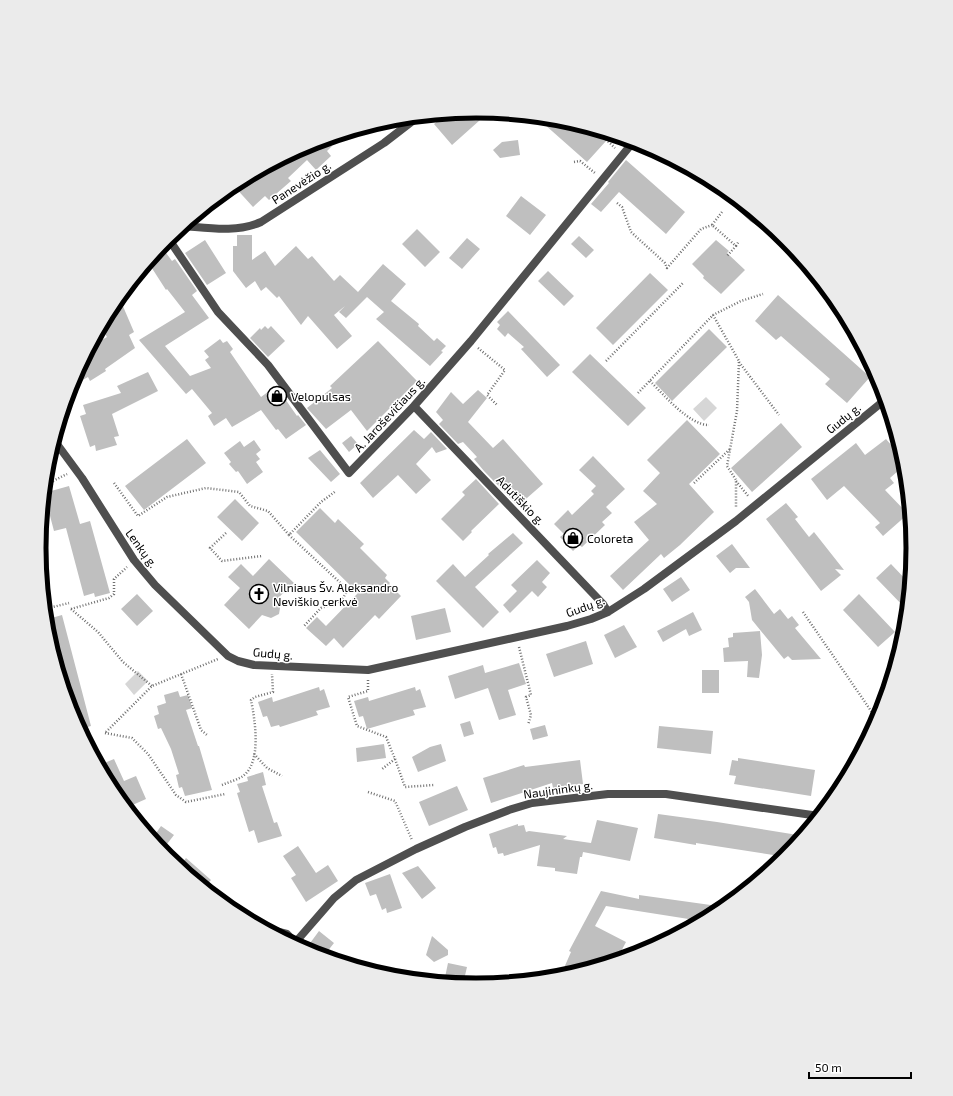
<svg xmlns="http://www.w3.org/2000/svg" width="953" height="1096" font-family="'Exo 2',sans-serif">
  <rect width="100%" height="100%" fill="#fff"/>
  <!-- green -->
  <path fill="#d6d6d6" d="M706,397l11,11 -13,13 -11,-12z
    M138,671l10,10 -14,14 -9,-11z"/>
  <!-- building -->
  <path fill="#bfbfbf" d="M477,110l12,2 -37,33 -18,-21 12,-10z
    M535,116l27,3 29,9 15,13 -19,21z
    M325,139l7,7 -5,5 4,5 -15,14 -9,-10 -19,18 3,3 -22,19 -4,-4 -12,11 -20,-22 41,-23 4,5 17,-15 14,-8z
    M518,140l2,15 -20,3 -7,-8 9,-8z
    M626,160l59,52 -19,22 -47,-42 -18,20 -10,-8 18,-21 -1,-1z
    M521,196l25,19 -16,20 -24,-19z
    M417,229l23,23 -15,15 -23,-23z
    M237,235h15v25l13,-9 10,15 21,-20 12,13 4,-3 22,25 6,-6 18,17 25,-28 23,20 -15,17 28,23 -1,2 16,15 3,-3 9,8 -5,5 2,1 -13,14 -54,-47 8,-7 -17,-15 -21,21 -7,-6 6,-6 -11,9 18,21 -15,13 -29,-33 -7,9 -22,-29 -2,2 -11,-11 -5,4 -6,-10 -9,7 -13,-17v-25h4z
    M579,236l15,14 -8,8 -15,-14z
    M467,238l13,11 -18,20 -13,-11z
    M205,240l21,33 -19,12 -22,-32z
    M716,240l13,11 -2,2 18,17 -24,24 -18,-16 1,-2 -12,-12z
    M161,246l11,15 3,-2 22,32 -5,4 17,23 -44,28 25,30 21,-8 -6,-8 4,-3 -5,-6 16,-12 3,4 4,-2 6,8 -3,3 31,45 15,-11 21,30 1,-1 8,10 -20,14 -8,-10 -2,1 -15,-20 -29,17 -6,-9 -12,8 -6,-10 4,-3 -20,-24 -6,5 -47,-54 46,-28 -18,-23 -1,1 -18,-28z
    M548,271l26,25 -10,10 -26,-25z
    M650,273l18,17 -55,55 -17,-17z
    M778,295l92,82 -23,26 -22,-19 5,-5 -49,-43 -5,4 -21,-19z
    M119,297l15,35 -5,3 6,13 -30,21 1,2 -16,10 -2,-4 -18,10 20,-40 17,-10 -6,-9z
    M508,311l52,54 -13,12 -26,-28 3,-2 -16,-14 -3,4 -8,-8 3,-4 -3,-3z
    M265,326l3,3 3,-3 14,15 -17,16 -18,-19 10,-10 1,2z
    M709,329l18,18 -55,54 -17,-18z
    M378,341l39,40 -50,50 -16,-21 -25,19 -19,-21 25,-20 -2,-2z
    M590,354l56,54 -18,18 -56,-54z
    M148,372l10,19 -46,23 7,22 -5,1 3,8 -21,6 -1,-6 -5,2 -10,-31 6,-2 -3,-9 38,-12 -4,-7z
    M478,390l9,8 -19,24 25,26 10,-9 40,45 -24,21 -3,-1 -32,-33 -10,-12 3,-2 -14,-15 -5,2 -19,-20 4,-4 -7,-8 15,-20 12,12z
    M687,420l33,34 -31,30 25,28 -34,33 -16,13 -3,-4 -38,36 -13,-14 39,-36 -15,-18 23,-18 -14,-13 17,-18 -13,-13z
    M781,423l21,24 -50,45 -21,-24z
    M414,430l10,9 7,-7 16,17 -11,4 -4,-6 -16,17 15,16 -15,14 -18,-19 -25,23 -13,-15z
    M351,436l7,8 -9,8 -7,-9z
    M187,439l19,24 -62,47 -19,-24z
    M886,439l6,7 7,-7 7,25 -16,14 4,5 -9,7 23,24 -25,22 -8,-9 5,-4 -36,-37 -17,14 -16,-21 45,-36 9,12z
    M254,440l7,10 -5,4 4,5 -4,3 7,10 -16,12 -9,-13 -2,1 -7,-8 2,-2 -7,-9 16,-12 4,6z
    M320,450l20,24 -9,8 -23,-24z
    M593,456l32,33 -19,18 6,6 -10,9 3,3 -23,22 -3,-2 -6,6 -13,-14 4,-3 -10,-10 14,-14 4,5 22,-21 -3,-3 5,-5 -17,-16z
    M476,479l23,25 -28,27 1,1 -9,9 -22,-22 24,-24 -3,-3z
    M69,486l11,38 10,-3 20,72 -15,4 -1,-4 -10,3 -18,-68 -12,3 -10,-38z
    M235,499l24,24 -17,18 -25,-24z
    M786,503l12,14 -3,2 14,18 5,-5 30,38 -9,-1 6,6 -20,16 -55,-72z
    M320,508l15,15 3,-4 26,25 -4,4 27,27 -2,3 5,5 -1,1 12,12 -22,23 -4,-4 -32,33 -9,-10 -8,8 -20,-18 11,-11 9,9 32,-33 -62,-61z
    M513,533l10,10 -48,44 24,25 -16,16 -47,-47 17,-17 12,13 24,-22 -1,-1z
    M732,544l18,24h-14l-6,5 -14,-17z
    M269,559l25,24 -17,16 3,9 -1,6 -8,4 -9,-3 -13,14 -25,-24 16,-17 -12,-11 13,-13 12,12z
    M537,560l13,13 -8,9 5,5 -9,10 -6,-6 -22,22 -7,-8 14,-14 -6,-6z
    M891,564l19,20 -2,27 -32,-33z
    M681,577l9,13 -18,12 -9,-13z
    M755,589l19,25 6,-5 8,10 4,-3 7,9 -4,3 26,31 -29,1 -4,-4 -4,3 -32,-39 -3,-18 -4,-5z
    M137,594l16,17 -16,15 -16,-17z
    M859,594l36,38 -17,15 -35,-37z
    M445,608l6,24 -35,8 -5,-24z
    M693,612l9,18 -13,6 -3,-7 -23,13 -6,-11z
    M62,615l29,111 -11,3 -8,-14 -25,-82v-8l2,-1 -1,-5z
    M624,625l13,22 -22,11 -11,-23z
    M760,631l2,24 -3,23 -12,-1 1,-16 -24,1 -1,-14 6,-1 -1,-9 5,-1v-4z
    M586,641l7,23 -39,13 -8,-23z
    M519,663l7,21 -18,6 8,25 -17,5 -11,-32 -33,11 -7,-23 35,-11 2,8z
    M702,670h17v23h-17z
    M319,687l1,4 4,-2 6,18 -14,4 2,4 -38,12 -1,-2 -8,2 -4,-11 -4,1 -5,-15 14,-5 1,5z
    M415,687l1,4 4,-2 6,18 -13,3 2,5 -48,14 -4,-13 -4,1 -5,-16 14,-4 1,4z
    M178,691l2,6 8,-2 4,13 -6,2 12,36h1l13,44 -27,6 -3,-9 -3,1 -3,-13 3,-1 -8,-25 -10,-21 -3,1 -4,-13 5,-2 -2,-8 9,-3 -2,-8z
    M470,721l4,13 -10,3 -4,-13z
    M545,725l3,11 -15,4 -3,-11z
    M659,726l54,5 -2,23 -54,-6z
    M384,744l2,14 -29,4 -1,-14z
    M441,744l5,17 -28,11 -6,-15 18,-10z
    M738,758l77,12 -4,26 -77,-12 2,-8 -7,-1 3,-15 6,1z
    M114,759l10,22 12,-5 10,23 -18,8 -4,-8 -3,2 -6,-8 -13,-29z
    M580,760l3,24 -30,4 -1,-5 -61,20 -8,-25 41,-13 1,2z
    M263,772l3,13 -4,1 12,37 3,-1 5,14 -24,7 -4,-13 -5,2 -12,-39 3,-1 -3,-8 11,-3 -1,-4z
    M457,786l11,24 -39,16 -10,-24z
    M658,814l59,8 87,14 -18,21 -90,-14v2l-42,-7z
    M597,820l41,8 -8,33 -47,-9 -1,5h-2l-3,17 -22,-3v-3l-18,-2 3,-21 -36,11 -1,-3 -5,1 -2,-7 -3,1 -4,-14 29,-10v2l6,-1 2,7 3,-1 38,5 -4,3 28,4z
    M161,826l13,9 -7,9 -1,-1 -6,6 -8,-10z
    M298,846l18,27 12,-8 10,16 -32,21 -15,-24 5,-3 -13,-19z
    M186,858l25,22 -7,8 -25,-21z
    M418,866l18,22 -14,11 -20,-26z
    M390,874l12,34 -15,5 -1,-5 -4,2 -6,-16 -6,2 -5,-13z
    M601,891l38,8v-4l86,12 -31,18 1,-5 -89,-14 -11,20 31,16 -10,19 -56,16 11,-25 -2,-1z
    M319,931l15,12 -11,14 -18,-7z
    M432,936l16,14v5l-14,7 -8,-7z
    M448,963l19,4 -4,17 -19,-2z"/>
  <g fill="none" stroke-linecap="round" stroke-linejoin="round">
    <!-- path -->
    <path stroke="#717171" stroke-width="2.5" stroke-dasharray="1 2" stroke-linecap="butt" d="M372,125h17
      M595,129l20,19
      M574,162l6,-1 15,12
      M617,203l5,4 9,25 34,31 2,5 34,-39 11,-4
      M722,212l-10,13 24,21 -9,10
      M736,246l3,-5
      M713,315l26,46 -2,50 -10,55 9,14v28
      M478,348l27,22 -18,25 10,10
      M606,361l77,-78
      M739,362l40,53
      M650,381c14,14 39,44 59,44
      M638,393l75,-78 28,-14 22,-7
      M53,481l14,-7
      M736,481l13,16
      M114,483l24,33 29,-19 39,-9 33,4 11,14 18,5 21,24 32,-33 15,-11
      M694,483l36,-34
      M45,490l6,-3 2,-6 -5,-20
      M226,533l-16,15 12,13 40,-5
      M289,535l59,55 -7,11 -20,7 -17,18
      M39,548l5,-2
      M45,609l24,-6
      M71,609l27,23 25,30 29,24
      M71,609l38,-11 5,-4v-15l13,-12
      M803,612l75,109
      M519,647l12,48 -5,2 5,18 -3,10
      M181,674l20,56 6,5
      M368,680v11l-20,6 9,29 29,11 9,22 -13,10
      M106,732l46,-46 66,-27
      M105,733l27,5 16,16 28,41 10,7 39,-8
      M254,754l13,14 15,8
      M395,759l10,28 29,-2
      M222,785c7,-3 15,-5 21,-9 19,-14 12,-56 8,-76l4,-3 18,-5 -1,-18
      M368,792l27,9 17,39"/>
    <!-- minor -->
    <path stroke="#4f4f4f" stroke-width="8" d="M709,179l44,39 39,28
      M183,226c26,2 53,7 78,-4l123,-79 35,-27
      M168,238l50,74 50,53 81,108 65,-67 57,-65 163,-200
      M414,406l189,198 5,8
      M54,440l28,38 52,82 21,25 73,71 10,5 16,4 114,5 199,-44 24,-7 17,-7 36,-23 92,-68 150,-122
      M263,928l24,6 8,8
      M294,944l40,-46 22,-18 60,-31 49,-22 44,-17 23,-7 76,-9h58l153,22"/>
  </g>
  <!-- icons -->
  <defs>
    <symbol id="shop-ring" viewBox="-11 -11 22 22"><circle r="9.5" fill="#fff" stroke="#000" stroke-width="1.5"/><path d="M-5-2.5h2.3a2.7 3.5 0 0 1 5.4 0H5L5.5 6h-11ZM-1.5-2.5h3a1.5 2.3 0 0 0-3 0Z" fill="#000"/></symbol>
    <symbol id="church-ring" viewBox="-11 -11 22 22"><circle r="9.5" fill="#fff" stroke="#000" stroke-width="1.5"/><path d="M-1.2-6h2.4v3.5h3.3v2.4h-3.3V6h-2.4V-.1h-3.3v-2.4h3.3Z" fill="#000"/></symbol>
  </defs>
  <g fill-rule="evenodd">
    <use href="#shop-ring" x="266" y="385" width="22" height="22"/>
    <use href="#shop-ring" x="562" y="527" width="22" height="22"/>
    <use href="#church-ring" x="248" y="583" width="22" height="22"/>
  </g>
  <g text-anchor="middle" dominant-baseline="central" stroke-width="3" stroke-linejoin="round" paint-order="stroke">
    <!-- street labels -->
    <g font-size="12" fill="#000" stroke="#fff">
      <text transform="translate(301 182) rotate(-33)">Panevėžio g.</text>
      <text transform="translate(389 414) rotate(-47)">A. Jaroševičiaus g.</text>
      <text transform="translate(843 418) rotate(-39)">Gudų g.</text>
      <text transform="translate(521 500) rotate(46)">Adutiškio g.</text>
      <text transform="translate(142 548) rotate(54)">Lenkų g.</text>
      <text transform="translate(585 606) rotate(-20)">Gudų g.</text>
      <text transform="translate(273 653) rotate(5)">Gudų g.</text>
      <text transform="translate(558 789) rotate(-8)">Naujininkų g.</text>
    </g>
    <!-- poi labels -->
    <g font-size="12" fill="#000" stroke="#fff" text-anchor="start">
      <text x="291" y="396">Velopulsas</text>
      <text x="587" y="538">Coloreta</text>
      <text x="273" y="587">Vilniaus Šv. Aleksandro<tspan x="273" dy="14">Neviškio cerkvė</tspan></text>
    </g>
  </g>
  <!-- crop -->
  <path d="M0 0H953V1096H0ZM46 548a430 430 0 1 1 860 0a430 430 0 1 1-860 0Z" fill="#ebebeb" fill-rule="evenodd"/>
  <path fill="none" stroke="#000" stroke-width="5" d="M46 548a430 430 0 1 1 860 0a430 430 0 1 1-860 0Z"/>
  <!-- scale -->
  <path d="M809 1072v6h102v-6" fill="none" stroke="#000000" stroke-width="2"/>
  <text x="815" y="1072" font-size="12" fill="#000000" stroke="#ffffff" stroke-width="3" paint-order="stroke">50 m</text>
</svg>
